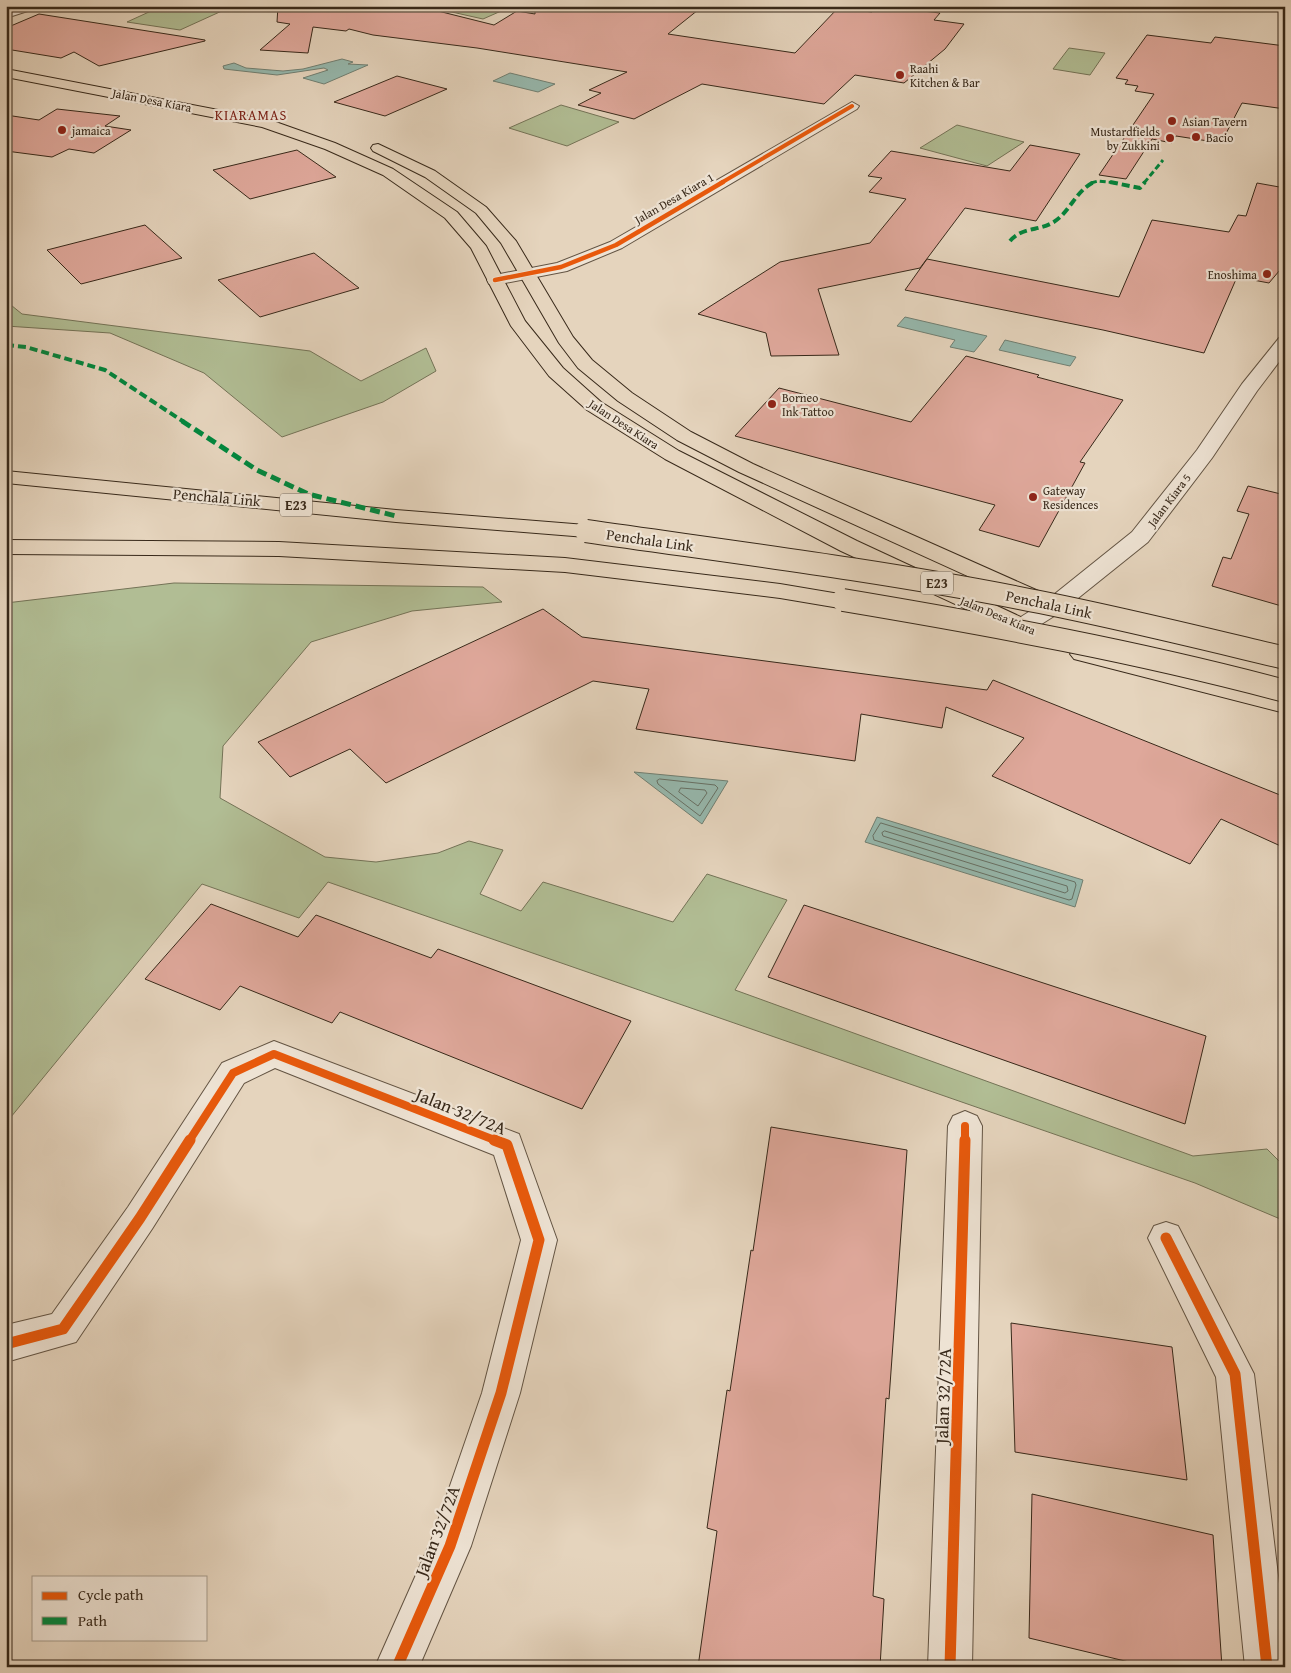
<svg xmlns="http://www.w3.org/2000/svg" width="1291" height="1673" font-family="'Gentium Book Plus',serif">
  <rect width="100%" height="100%" fill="#e5d4bd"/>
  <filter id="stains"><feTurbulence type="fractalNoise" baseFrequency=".004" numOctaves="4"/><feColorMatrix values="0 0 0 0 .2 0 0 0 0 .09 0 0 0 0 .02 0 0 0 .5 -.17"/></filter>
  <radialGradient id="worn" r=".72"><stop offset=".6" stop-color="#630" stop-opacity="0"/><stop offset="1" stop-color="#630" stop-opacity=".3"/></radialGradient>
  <!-- green -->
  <path fill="#b1bd94" stroke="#747357" d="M162,6h38l24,4 -44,20 -53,-8z
    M425,6h68l15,2 -25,11z
    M1069,48l36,5 -15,22 -37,-6z
    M561,105l58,17 -52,24 -58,-18z
    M957,125l67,17 -37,24 -67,-18z
    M6,301l16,13 288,37 51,30 65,-33 10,23 -53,31 -101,35 -78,-64 -94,-40 -104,-7z
    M174,583l309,4 19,15 -90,9 -101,31 -88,104 -3,52 105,59 51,5 62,-9 31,-12 34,9 -23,44 41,17 22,-29 130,40 34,-48 80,26 -52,90 458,166 74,-7 18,18v54l-90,-38 -867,-301 -29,36 -97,-34 -196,239v-520z"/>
  <!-- water -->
  <path fill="#96b8ad" stroke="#707f72" d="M342,59l11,3 -5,2 20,1 -44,19 -21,-6 25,-8 -4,-2 -47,7 -53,-6 -1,-3 11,-3 12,5 37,3 20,-2z
    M510,73l45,11 -17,8 -45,-11z
    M905,317l82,19 -13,16 -24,-5 5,-7 -58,-14z
    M1005,340l71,17 -6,9 -71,-16z
    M634,772l94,9 -26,43z
    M877,817l206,63 -8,27 -210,-65z"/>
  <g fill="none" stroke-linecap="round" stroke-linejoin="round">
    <!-- shore -->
    <path stroke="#677064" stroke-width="1" d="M660,779l55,6 3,3 -18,28 -42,-32 -1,-3z
      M681,788l24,2 2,3 -9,13 -19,-14z
      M881,823l194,59 1,3 -4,14 -3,1 -195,-60 -1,-4z
      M885,831l182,55 1,5 -3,2 -182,-57 -1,-3z"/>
  </g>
  <!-- building -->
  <path fill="#dfa89b" stroke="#38291a" d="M278,6h140l76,19 23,-14 18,3v-8h168l-35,28 127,19 43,-45 34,4 5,-6h3l60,7 -6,7 30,4 -19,25 -41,34 -49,-8 -31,29 -122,-20 -68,35 -56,-14 23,-12 -12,-3 38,-18 -150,-24 -104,-13 -24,-6 -3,2 -33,-4 -5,26 -48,-3 30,-26 -13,-2z
    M39,14l166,26v1l-106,25 -25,-14 -13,6 -55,-9v-21z
    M1147,35l64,8 4,-6 70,9v63l-43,-6 -21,40 -45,-7 -4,7 -20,-4 -26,40 -27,-4 55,-81 -19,-3 3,-5 -13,-2 3,-4 -12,-2z
    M397,76l50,13 -62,27 -51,-14z
    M57,109l63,7 -15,10 26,4 -37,23 -25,-4 -17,8 -46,-6v-36l33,5z
    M1030,145l50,9 -44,67 -71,-13 -45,60 -102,21 21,66 -68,1 -5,-23 -68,-19 82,-52 90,-19 36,-44 -37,-7 13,-14 -14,-2 23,-25 119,20z
    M297,150l39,27 -86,22 -37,-29z
    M1257,183l28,5v76l-16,19 -32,-6 -33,76 -101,-23 -198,-40 22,-31 192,38 33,-77 77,12 9,-17 8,1z
    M145,225l37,33 -101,26 -34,-34z
    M314,253l45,35 -99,29 -42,-37z
    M966,356l73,19 -2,2 86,23 -43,62 5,1 -46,84 -60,-17 16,-25 -260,-69 44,-48 132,34z
    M1248,486l37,9v112l-73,-21 11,-29 8,2 18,-45 -12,-3z
    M543,609l39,28 405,53 6,-10 292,117v51l-64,-29 -31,45 -198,-88 32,-38 -78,-31 -4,21 -81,-14 -6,47 -219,-32 13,-40 -56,-8 -207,102 -36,-34 -60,28 -32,-35z
    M211,904l87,33 18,-22 115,43 7,-9 193,72 -49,88 -242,-97 -8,11 -92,-37 -20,24 -75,-31z
    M804,905l402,131 -21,88 -417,-147z
    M771,1127l136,23 -18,249 -3,-1 -13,198 11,3 -4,68h-182l19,-136 -10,-3 20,-138 3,1 21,-141 2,1z
    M1011,1323l161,24 15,133 -172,-28z
    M1032,1494l181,41 9,132h-72l-121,-29z"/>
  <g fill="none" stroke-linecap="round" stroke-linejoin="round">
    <defs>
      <path id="minor" d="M21,6h18l-2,2 -31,10v-7z
        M852,102l7,4 -2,3 -235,139 -55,23 -72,14 -6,-1 -2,-4 2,-4 6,-1 62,-12 53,-21z
        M1285,337v17l-28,37 -45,67 -64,84 -86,69 -33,21 -8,2 -8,-2 -4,-5 4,-5 33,-21 86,-69 65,-82 45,-66 37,-46z
        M274,1041l245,93 38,106 -37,153 -49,153 -52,121h-44l56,-126 51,-148 39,-153 -27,-85 -219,-87 -31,15 -92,146 -76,113 -70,20v-37l46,-11 76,-107 94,-144z
        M965,1111l12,5 5,10 -10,541h-44l20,-541 5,-10z
        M1166,1222l12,4 76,148 31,260v33h-40l-29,-290 -68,-139 6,-12z"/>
      <path id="major" d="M6,69l264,51 65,23 58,26 64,43 29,34 39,75 38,47 38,34 78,49 178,90 181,84 4,5 -4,5 -8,2 -8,-2 -181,-84 -176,-92 -78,-49 -38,-34 -38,-50 -40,-78 -26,-30 -62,-43 -58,-26 -63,-22 -256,-50z
        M378,144l57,27 51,36 30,34 57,96 19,23 40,33 59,39 62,32 290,129 3,5 -3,5 -8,2 -8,-2 -288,-131 -62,-32 -59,-39 -40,-33 -19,-25 -58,-100 -25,-30 -51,-36 -52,-26 -2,-3 2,-3z"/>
      <path id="highway" d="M6,471l390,39 190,15 8,1 3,5 -3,5 -8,1 -190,-15 -390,-39z
        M6,540l273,2 286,16 215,26 89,15 8,2 4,5 -4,5 -8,2 -89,-15 -215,-26 -286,-16 -273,-2z
        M1082,646l203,51v16l-211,-54 -4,-5 4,-5z"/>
    </defs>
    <!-- minor casing -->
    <use href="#minor" stroke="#635443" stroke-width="2"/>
    <!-- major casing -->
    <use href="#major" stroke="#38291a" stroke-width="2"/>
    <!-- highway casing -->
    <use href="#highway" stroke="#38291a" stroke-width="2"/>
    <!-- minor -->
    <use href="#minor" fill="#eee3d4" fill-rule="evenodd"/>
    <!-- major -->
    <use href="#major" fill="#e5d4bd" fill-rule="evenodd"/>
    <!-- highway -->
    <use href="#highway" fill="#e5d4bd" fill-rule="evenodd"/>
    <defs>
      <path id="highway-bridge" d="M586,531c145,21 290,39 433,67 90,17 178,39 266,60
        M843,600c149,25 296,52 442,91"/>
    </defs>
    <!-- highway-bridge casing -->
    <use href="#highway-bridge" stroke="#38291a" stroke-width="24" stroke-linecap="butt"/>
    <!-- highway-bridge -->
    <use href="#highway-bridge" stroke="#e5d4bd" stroke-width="22"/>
    <!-- quiet-far2 -->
    <path stroke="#00873e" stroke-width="3" stroke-dasharray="6 3" stroke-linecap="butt" d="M1091,183l7,-2 19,2
      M1144,183l19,-23"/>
    <!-- quiet-far1 -->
    <path stroke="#00873e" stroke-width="4" stroke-dasharray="8 4" stroke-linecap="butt" d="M1110,182l30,6 5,-6
      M1010,241c12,-14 28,-10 42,-18 18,-10 23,-32 42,-41
      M6,345l20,2 79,23 79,52"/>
    <!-- quiet -->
    <path stroke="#00873e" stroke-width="5" stroke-dasharray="10 5" stroke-linecap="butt" d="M182,421l75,49 51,24 88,22"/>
    <defs>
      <path id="cycleway-far3" d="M721,183l131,-77"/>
      <path id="cycleway-far2" d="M495,280l66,-13 55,-22 107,-63"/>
      <path id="cycleway-far1" d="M189,1141l44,-68 41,-19 223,87
        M965,1141v-15"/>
      <path id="cycleway" d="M1166,1238l69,136 32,293
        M6,1344l57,-15 77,-111 50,-78
        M397,1667l53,-121 51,-153 38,-153 -32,-95 -13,-5
        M950,1667l15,-527"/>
    </defs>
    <!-- cycleway-far3 casing -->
    <use href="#cycleway-far3" stroke="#eee3d4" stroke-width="5"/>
    <!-- cycleway-far2 casing -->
    <use href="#cycleway-far2" stroke="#eee3d4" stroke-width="6"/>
    <!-- cycleway-far1 casing -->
    <use href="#cycleway-far1" stroke="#eee3d4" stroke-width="11"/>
    <!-- cycleway casing -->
    <use href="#cycleway" stroke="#eee3d4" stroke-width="14"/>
    <!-- cycleway-far3 -->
    <use href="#cycleway-far3" stroke="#e8590c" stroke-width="4"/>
    <!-- cycleway-far2 -->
    <use href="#cycleway-far2" stroke="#e8590c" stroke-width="4.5"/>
    <!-- cycleway-far1 -->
    <use href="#cycleway-far1" stroke="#e8590c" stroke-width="8"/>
    <!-- cycleway -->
    <use href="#cycleway" stroke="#e8590c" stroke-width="11"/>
  </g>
  <!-- markers -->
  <g fill="#8f2418" stroke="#eee3d4" stroke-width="2">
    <circle cx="900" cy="75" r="5"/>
    <circle cx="1172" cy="121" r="5"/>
    <circle cx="62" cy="130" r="5"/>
    <circle cx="1196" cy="137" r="5"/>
    <circle cx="1170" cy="138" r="5"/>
    <circle cx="1267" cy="274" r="5"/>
    <circle cx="772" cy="404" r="5"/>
    <circle cx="1033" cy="497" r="5"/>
  </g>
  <g text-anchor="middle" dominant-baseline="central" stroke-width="4.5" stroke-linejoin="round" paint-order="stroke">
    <!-- far-poi labels -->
    <g font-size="12" fill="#38291a" stroke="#eee3d4" text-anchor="start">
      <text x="910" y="68">Raahi<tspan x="910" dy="14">Kitchen &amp; Bar</tspan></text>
      <text x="1182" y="121">Asian Tavern</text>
      <text x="72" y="130">jamaica</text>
      <text x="1160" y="131" text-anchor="end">Mustardfields<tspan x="1160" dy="14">by Zukkini</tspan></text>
      <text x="1206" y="137">Bacio</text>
      <text x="1257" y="274" text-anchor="end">Enoshima</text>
      <text x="782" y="397">Borneo<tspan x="782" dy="14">Ink Tattoo</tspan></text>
      <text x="1043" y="490">Gateway<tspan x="1043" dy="14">Residences</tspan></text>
    </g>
    <!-- far-street labels -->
    <g font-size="12" fill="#38291a" stroke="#eee3d4">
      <text transform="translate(152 100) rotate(11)">Jalan Desa Kiara</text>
      <text transform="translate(674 198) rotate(-30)">Jalan Desa Kiara 1</text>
      <text transform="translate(624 424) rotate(33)">Jalan Desa Kiara</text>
      <text transform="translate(1169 500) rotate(-53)">Jalan Kiara 5</text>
      <text transform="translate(998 615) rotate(23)">Jalan Desa Kiara</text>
    </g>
    <!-- far-neighbourhood labels -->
    <g font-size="14" letter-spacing="1" fill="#7a1f14" stroke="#eee3d4">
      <text x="251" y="115">KIARAMAS</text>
    </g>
    <!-- shield labels -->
    <g fill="#eee3d4" stroke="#6f6152" stroke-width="1">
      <rect x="280" y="493.5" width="32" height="23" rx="4"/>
      <rect x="921" y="571.5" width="32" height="23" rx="4"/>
    </g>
    <g font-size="14" font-weight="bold" fill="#38291a">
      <text x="296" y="505">E23</text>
      <text x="937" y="583">E23</text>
    </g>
    <!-- street labels -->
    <g font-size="15" fill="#38291a" stroke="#eee3d4">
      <text transform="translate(217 497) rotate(5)">Penchala Link</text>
      <text transform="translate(650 540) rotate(8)">Penchala Link</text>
      <text transform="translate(1049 604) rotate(12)">Penchala Link</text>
    </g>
    <!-- near-street labels -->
    <g font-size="18" fill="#38291a" stroke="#eee3d4">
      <text transform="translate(461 1111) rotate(22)">Jalan 32/72A</text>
      <text transform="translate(943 1396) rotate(-88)">Jalan 32/72A</text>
      <text transform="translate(437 1531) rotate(-69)">Jalan 32/72A</text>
    </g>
  </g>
  <!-- margin -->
  <rect width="1291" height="1673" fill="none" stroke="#e5d4bd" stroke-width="25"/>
  <rect x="8" y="8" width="1276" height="1658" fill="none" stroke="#38291a" stroke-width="2.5"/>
  <rect x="12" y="12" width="1266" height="1648" fill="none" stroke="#38291a"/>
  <!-- legend -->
  <rect x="32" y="1576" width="175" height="65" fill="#eee3d4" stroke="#a5998a"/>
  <rect x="42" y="1592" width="25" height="8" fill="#e8590c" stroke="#a5998a"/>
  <text x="78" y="1600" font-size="15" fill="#38291a">Cycle path</text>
  <rect x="42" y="1617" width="25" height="8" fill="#00873e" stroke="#a5998a"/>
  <text x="78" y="1626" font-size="15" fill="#38291a">Path</text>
  <rect width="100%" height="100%" filter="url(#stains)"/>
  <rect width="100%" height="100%" fill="url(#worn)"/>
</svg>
